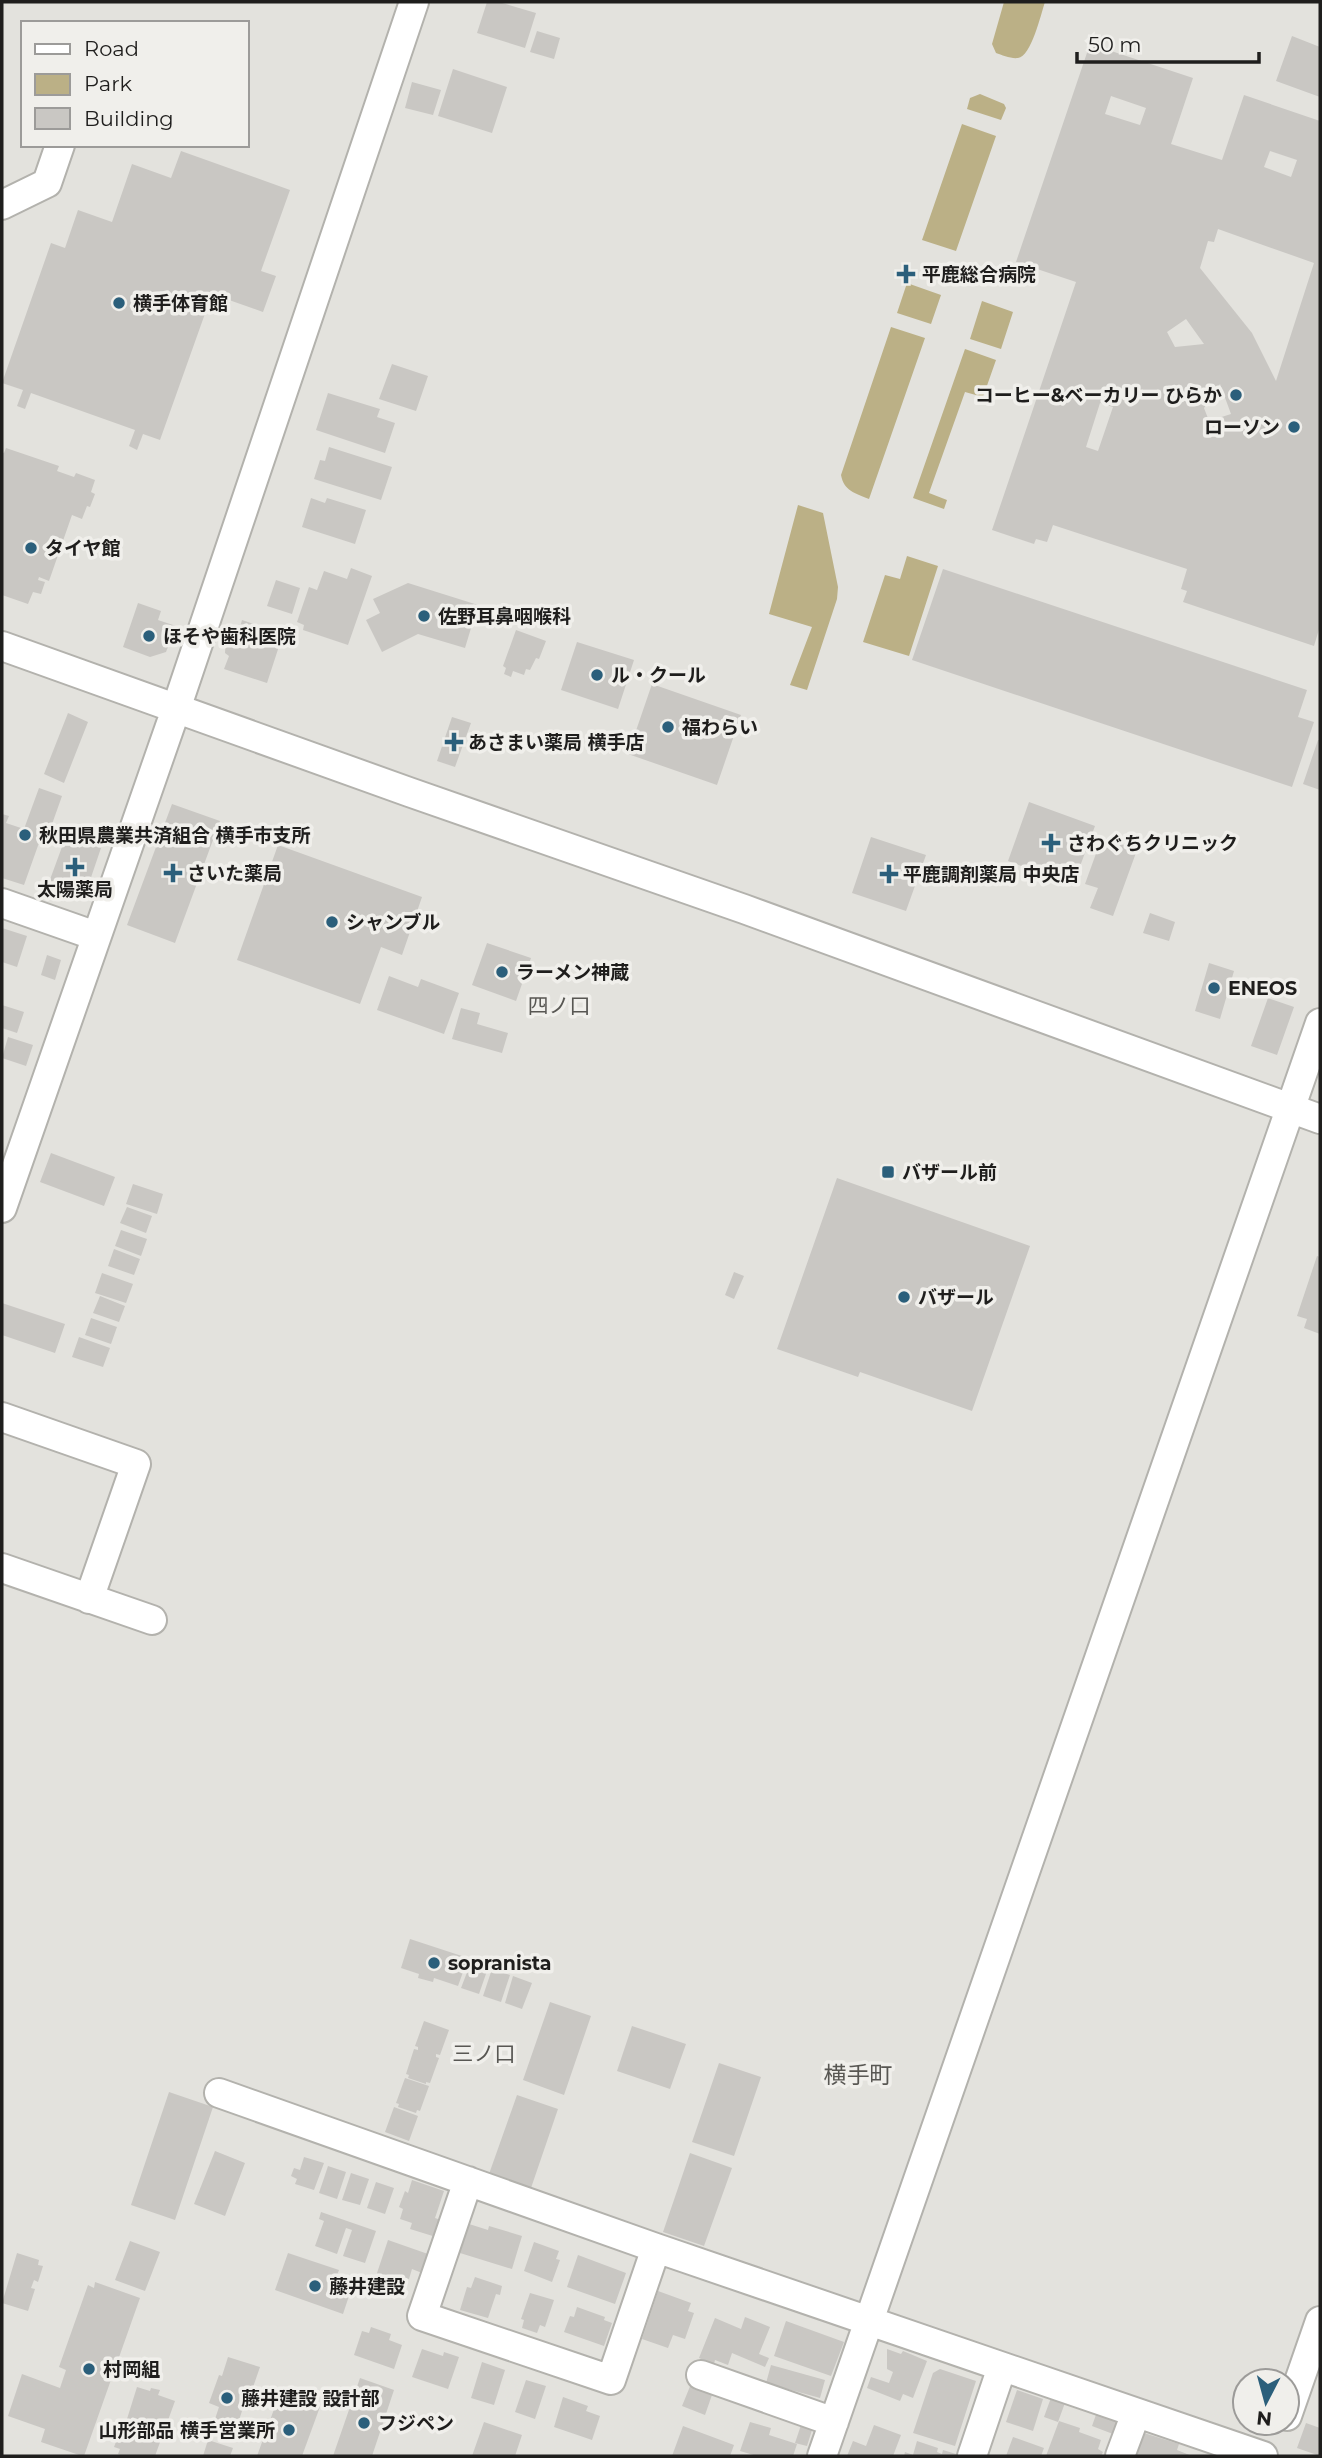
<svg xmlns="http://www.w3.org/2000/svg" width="1322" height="2458" font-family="Montserrat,'Noto Sans JP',sans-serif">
  <rect width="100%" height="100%" fill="#e3e2dd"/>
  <!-- green -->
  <path fill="#bbb086" d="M1004,2h41c-4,12 -14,55 -27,56 -7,1 -16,-3 -22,-5l-4,-9z
    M980,94l24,10 2,4 -5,12 -34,-11 3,-11z
    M962,124l34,12 -40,115 -34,-11z
    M907,283l34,12 -10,29 -34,-11z
    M982,301l31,11 -12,37 -31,-10z
    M891,327l34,11 -56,161c-14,-6 -25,-8 -28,-24z
    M965,349l31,11 -13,37 -18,-5 -36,101 18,7 -3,9 -31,-11z
    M798,505l25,8 15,74 -1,12 -30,91 -17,-5 22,-58 -43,-13z
    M907,556l31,10 -29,90 -46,-14 22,-67 15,4z"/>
  <!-- building -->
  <path fill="#c9c7c3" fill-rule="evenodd" d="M487,2h12l37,11 -11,35 -48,-15z
    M537,31l23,7 -6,21 -24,-7z
    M1292,36l28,11v50l-44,-16z
    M1090,44l103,34 -22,66 51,16 22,-65 76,26v505l-6,20 -131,-44 4,-11 -6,-2 6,-20 -134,-44 -6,17 -11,-3 -2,5 -42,-14 84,-248 -60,-20zM1111,96l35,12 -6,17 -35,-11zM1270,151l27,9 -6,17 -27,-10zM1218,229l96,34 -38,118 -24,-48 -52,-65 8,-27 6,1zM1186,319l18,25 -29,3 -8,-15zM1220,384l11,30 -22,7 -5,-13zM1100,403l13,4 -15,44 -12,-4z
    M453,69l54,18 -15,46 -54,-17z
    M412,82l29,8 -8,25 -28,-7z
    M181,151l109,39 -29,81 15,5 -13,36 -51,-18 -52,146 -17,-6 -6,16 -8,-4 6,-16 -104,-37 -6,16 -8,-3 6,-16 -21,-7 49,-140 14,5 13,-38 34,12 20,-58 39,14z
    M392,364l36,12 -12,35 -37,-12z
    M328,393l52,16 -3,8 18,6 -10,30 -69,-23z
    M329,447l63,20 -11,33 -67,-21 6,-19 5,1z
    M6,448l53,18 -2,5 17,6 2,-4 19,7 -4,12 4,2 -5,13 -3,-1 -5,13 -10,-4 -23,66 -10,-4 -1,3 7,2 -4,12 -8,-2 -5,12 -26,-9v-143l2,1z
    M311,498l14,5 2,-5 39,12 -11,34 -53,-17z
    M351,568l21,8 -24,69 -45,-15 1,-5 -7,-3 12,-35 8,3 7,-19 23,8z
    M943,569l364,121 -9,27 16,5 -22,65 -380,-127z
    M276,580l24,8 -8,26 -25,-8z
    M408,583l70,22 -13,43 -47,-14 -36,18 -16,-32 14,-7 -7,-14z
    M138,603l23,8 -3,9 18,6 -10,26 -16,5 -27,-10z
    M242,620l41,14 -16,49 -43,-14 5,-13 -4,-3 1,-17 8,-6 5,1z
    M516,630l30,11 -7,18 -3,-1 -6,12 -4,-1 -2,6 -11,-4 -2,6 -7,-3 2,-6 -3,-2z
    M577,642l57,18 -16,49 -57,-19z
    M652,684l89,31 -24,70 -89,-31z
    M68,713l20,9 -24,61 -20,-9z
    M452,717l19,6 -16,44 -18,-6z
    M1318,740h2v50l-17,-6z
    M39,788l23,8 -16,45 -6,-1 -16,45 -22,-7v-64l7,2 -3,7 18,6z
    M1029,802l66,24 -22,59 -65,-24z
    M172,804l48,17 -45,122 -48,-18z
    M66,836l35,12 -17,50 -36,-13z
    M871,837l55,18 -20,56 -54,-18z
    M1102,837l35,13 -24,66 -23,-8 8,-20 -13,-4z
    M278,845l144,52 -20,58 -21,-8 -21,57 -123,-44z
    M1150,913l25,9 -6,19 -26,-8z
    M2,928l25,8 -10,31 -15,-5z
    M487,943l44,15 -15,43 -44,-16z
    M47,955l14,5 -6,20 -14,-5z
    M1209,963l25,8 -14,48 -25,-8z
    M389,976l29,11 3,-8 38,14 -15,41 -67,-24z
    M1268,998l26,9 -17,48 -26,-9z
    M2,1005l22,7 -7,21 -15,-5z
    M461,1008l19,5 -3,11 31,9 -6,20 -50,-14z
    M8,1037l25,8 -7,21 -24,-8z
    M51,1153l64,24 -11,29 -64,-24z
    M837,1178l193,68 -58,165 -112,-39 -2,5 -81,-28z
    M133,1184l30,10 -6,20 -31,-10z
    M127,1207l25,9 -6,17 -26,-10z
    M121,1230l26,9 -6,17 -26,-10z
    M114,1249l26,10 -6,16 -26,-9z
    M1317,1256l3,1v77l-16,-6 3,-9 -10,-3z
    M734,1272l10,4 -10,23 -9,-4z
    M102,1273l31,11 -7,19 -31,-10z
    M100,1296l25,10 -6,16 -26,-9z
    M2,1303l63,21 -10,29 -53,-18z
    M91,1318l26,9 -6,17 -26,-9z
    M79,1337l31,11 -7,19 -31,-10z
    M410,1939l58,19 -10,28 -24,-8 -1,4 -15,-4 1,-4 -18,-6z
    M471,1962l17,6 -9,26 -18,-6z
    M492,1969l18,6 -9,27 -18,-6z
    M513,1976l19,7 -10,26 -17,-6z
    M550,2002l41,14 -27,79 -41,-15z
    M424,2021l25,9 -9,25 -4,-1v3l3,1 -9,25 -4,-1v2l-18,-6 1,-3 -3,-1 8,-25 4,1v-3l-3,-1z
    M632,2026l54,18 -16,45 -53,-18z
    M719,2063l42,14 -27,79 -42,-14z
    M405,2078l24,8 -9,25 -3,-1 -1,3 -18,-6 1,-3 -3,-1z
    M169,2092l44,15 -38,113 -44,-15z
    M517,2095l41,14 -27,79 -42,-14z
    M394,2107l24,9 -9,25 -24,-9z
    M215,2151l30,12 -20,53 -31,-12z
    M690,2153l42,15 -28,78 -41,-14z
    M304,2157l20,6 -10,27 -19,-6 2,-5 -6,-3 3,-8 6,2z
    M328,2166l18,6 -9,27 -18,-6z
    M351,2173l18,6 -9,26 -18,-5z
    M412,2180l32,11 -9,27 6,2 -5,17 -26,-8 2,-6 -12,-4 3,-10 -4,-2 6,-16 3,2z
    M376,2182l18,6 -9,26 -18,-6z
    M321,2212l55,19 -11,32 -22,-7 9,-26 -6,-2 -9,26 -22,-8 9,-25 -5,-2z
    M469,2224l19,6 1,-4 33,10 -10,33 -52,-16z
    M388,2240l40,14 -6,19 -10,-4 -3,10 -7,-2 -6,19 -24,-8z
    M130,2241l30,11 -15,39 -30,-11z
    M534,2242l25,9 -3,8 4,1 -8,22 -28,-11z
    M17,2253l22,7 -1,5 5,1 -5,16 -4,-2 -3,8 4,1 -7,22 -26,-8z
    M288,2253l51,17 -2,5 17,6 -11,33 -68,-24z
    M578,2255l48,18 -11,31 -48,-17z
    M475,2277l27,9 -2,9 -4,-1 -8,24 -28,-8 7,-23 4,1z
    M95,2282l45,16 -56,158h-2l-41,-14 4,-13 -37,-13 14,-42 38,14 6,-18 -7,-3 29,-82 6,3z
    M658,2291l33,12 -3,8 6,2 -9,26 -12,-4 -5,13 -26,-9z
    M530,2293l24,7 -9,27 -5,-2 -3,8 -15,-5 2,-8 -3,-1z
    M577,2307l28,10 -1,3 8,3 -8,23 -40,-14 6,-16 4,1z
    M745,2317l25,10 -11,27 10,4 -4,9 -33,-14 -4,12 -13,-5 -1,4 -15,-6 16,-40 26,11z
    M786,2321l58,21 -13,34 -57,-20z
    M371,2327l20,7 -2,6 13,5 -8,24 -40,-14 8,-24 7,2z
    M422,2349l21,7 1,-4 15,5 -11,32 -36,-12z
    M887,2349l14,5 2,-3 24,10 -14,37 -10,-4 -3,7 -33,-13 4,-11 18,6 4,-11 -6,-3z
    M228,2357l32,10 -9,26 -6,-2 -6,19 3,1 -8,24 -22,-7 7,-21 -10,-4 10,-28 3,1z
    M482,2362l23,8 -11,35 -23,-7z
    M771,2365l54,15 -5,18 -54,-15z
    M940,2369l36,12 -21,65 -42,-13 20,-60z
    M360,2378l34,12 -22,66h-39z
    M526,2380l20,6 -11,33 -20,-7z
    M691,2384l22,8 -8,23 -23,-9z
    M137,2387l13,4 1,-3 9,2 -2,5 17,6 -20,55h-32l-5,-2 2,-5 -6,-2 5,-13 3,1z
    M281,2390l40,14 -19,52h-45z
    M1017,2390l26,9 -10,32 -27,-9z
    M1052,2395l14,5 -8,22 -14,-5z
    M563,2397l25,9 -2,5 14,5 -8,24 -38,-13z
    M1098,2409l21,8 -6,17 -21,-8z
    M1059,2421l21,7 -1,4 22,8 -3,9 5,3 -2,4h-55z
    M484,2422l38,13 -7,21h-43z
    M750,2422l21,6 -2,7 28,9 -4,12h-36l-17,-5z
    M802,2422l10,8 -5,16 -12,-3z
    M1306,2423l14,5v28l-23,-8z
    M874,2425l27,10 -8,21h-46l6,-15 13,5z
    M683,2426l51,19 -4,11h-58z
    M1144,2433l35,11 -2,6 15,6h-56z
    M1013,2437l31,11 -3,8h-35z
    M208,2440l25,8 -3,8h-27z
    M917,2441l21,7 -1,4 5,2 1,-4 13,4v2h-52l1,-4 8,3z"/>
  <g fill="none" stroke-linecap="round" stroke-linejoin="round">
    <defs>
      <path id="minor" d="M2,205l45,-22 13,-38
        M2,646l407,146 335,117 576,210
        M2,903l94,33
        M2,1208l174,-499 238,-707
        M2,1417l134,47 -47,135
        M2,1568l150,52
        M219,2093l437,155 607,208
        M468,2181l-46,135 189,64 45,-132
        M701,2375l133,47
        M1287,2416l33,-95
        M822,2456l498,-1433
        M972,2456l30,-89
        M1120,2456l16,-43"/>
    </defs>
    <!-- minor casing -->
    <use href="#minor" stroke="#b3b2ad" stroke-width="32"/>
    <!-- minor -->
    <use href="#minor" stroke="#fff" stroke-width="28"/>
  </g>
  <!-- markers -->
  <g fill="#2b5f7b" stroke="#f0efeb" stroke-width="2.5">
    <path d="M902.5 263.5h7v7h7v7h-7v7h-7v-7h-7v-7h7z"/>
    <circle cx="119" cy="303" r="7"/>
    <circle cx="1236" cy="395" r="7"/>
    <circle cx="1294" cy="427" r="7"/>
    <circle cx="31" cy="548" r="7"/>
    <circle cx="424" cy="616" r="7"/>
    <circle cx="149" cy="636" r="7"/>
    <circle cx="597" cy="675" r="7"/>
    <circle cx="668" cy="727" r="7"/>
    <path d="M450.5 731.5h7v7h7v7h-7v7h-7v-7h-7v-7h7z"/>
    <circle cx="25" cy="835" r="7"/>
    <path d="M1047.5 832.5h7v7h7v7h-7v7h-7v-7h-7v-7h7z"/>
    <path d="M71.5 856.5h7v7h7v7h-7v7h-7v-7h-7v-7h7z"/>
    <path d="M169.5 862.5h7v7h7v7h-7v7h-7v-7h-7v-7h7z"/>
    <path d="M885.5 863.5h7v7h7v7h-7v7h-7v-7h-7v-7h7z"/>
    <circle cx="332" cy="922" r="7"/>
    <circle cx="502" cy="972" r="7"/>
    <circle cx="1214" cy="988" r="7"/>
    <rect x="881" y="1165" width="14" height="14" rx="3.5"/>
    <circle cx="904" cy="1297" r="7"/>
    <circle cx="434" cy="1963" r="7"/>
    <circle cx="315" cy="2286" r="7"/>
    <circle cx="89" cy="2369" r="7"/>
    <circle cx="227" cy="2398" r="7"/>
    <circle cx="364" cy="2423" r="7"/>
    <circle cx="289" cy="2430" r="7"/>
  </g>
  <g text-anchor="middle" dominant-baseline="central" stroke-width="7" stroke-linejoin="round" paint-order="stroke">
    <!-- poi labels -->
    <g font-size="19" font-weight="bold" fill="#1f1e1d" stroke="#f0efeb" text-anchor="start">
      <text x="922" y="274">平鹿総合病院</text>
      <text x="133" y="303">横手体育館</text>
      <text x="1222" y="395" text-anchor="end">コーヒー&amp;ベーカリー ひらか</text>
      <text x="1280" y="427" text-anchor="end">ローソン</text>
      <text x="45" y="548">タイヤ館</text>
      <text x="438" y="616">佐野耳鼻咽喉科</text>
      <text x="163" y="636">ほそや歯科医院</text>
      <text x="611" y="675">ル・クール</text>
      <text x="682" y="727">福わらい</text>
      <text x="468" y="742">あさまい薬局 横手店</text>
      <text x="39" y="835">秋田県農業共済組合 横手市支所</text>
      <text x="1067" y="843">さわぐちクリニック</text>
      <text x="187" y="873">さいた薬局</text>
      <text x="903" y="874">平鹿調剤薬局 中央店</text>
      <text x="75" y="889" text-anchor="middle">太陽薬局</text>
      <text x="346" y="922">シャンブル</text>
      <text x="516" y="972">ラーメン神蔵</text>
      <text x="1228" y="988">ENEOS</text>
      <text x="902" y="1172">バザール前</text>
      <text x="918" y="1297">バザール</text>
      <text x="448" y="1963">sopranista</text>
      <text x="329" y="2286">藤井建設</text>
      <text x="103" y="2369">村岡組</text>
      <text x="241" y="2398">藤井建設 設計部</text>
      <text x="378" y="2423">フジペン</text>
      <text x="275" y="2430" text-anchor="end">山形部品 横手営業所</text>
    </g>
    <!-- neighbourhood labels -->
    <g font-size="21" fill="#585753" stroke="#f0efeb">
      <text x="559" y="1005">四ノ口</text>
      <text x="484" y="2053">三ノ口</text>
    </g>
    <!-- quarter labels -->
    <g font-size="23" fill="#585753" stroke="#f0efeb">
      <text x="858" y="2075">横手町</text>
    </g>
  </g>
  <!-- border -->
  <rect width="1322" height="2458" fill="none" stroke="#1f1e1d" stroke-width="7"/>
  <!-- legend -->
  <rect x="21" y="21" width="228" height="126" fill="#f0efeb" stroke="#9c9b99" stroke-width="2"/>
  <rect x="35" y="44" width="35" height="10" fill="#ffffff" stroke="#9c9b99" stroke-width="2"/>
  <text x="84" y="56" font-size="21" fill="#1f1e1d">Road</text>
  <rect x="35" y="74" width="35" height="21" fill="#bbb086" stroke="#9c9b99" stroke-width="2"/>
  <text x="84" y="91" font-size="21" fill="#1f1e1d">Park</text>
  <rect x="35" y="108" width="35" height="21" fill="#c9c7c3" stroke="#9c9b99" stroke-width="2"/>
  <text x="84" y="126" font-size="21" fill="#1f1e1d">Building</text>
  <!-- north arrow -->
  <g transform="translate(1266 2402) rotate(186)"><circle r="33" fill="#f0efeb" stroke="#9c9b99" stroke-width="2"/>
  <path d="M0-5L12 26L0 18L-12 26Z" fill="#2b5f7b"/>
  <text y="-10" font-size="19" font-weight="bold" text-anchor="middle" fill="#1f1e1d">N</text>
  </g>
  <!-- scale -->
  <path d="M1077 52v10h182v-10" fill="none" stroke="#1f1e1d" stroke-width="3.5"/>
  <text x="1088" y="52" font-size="21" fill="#1f1e1d" stroke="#f0efeb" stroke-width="5" paint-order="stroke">50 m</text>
</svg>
